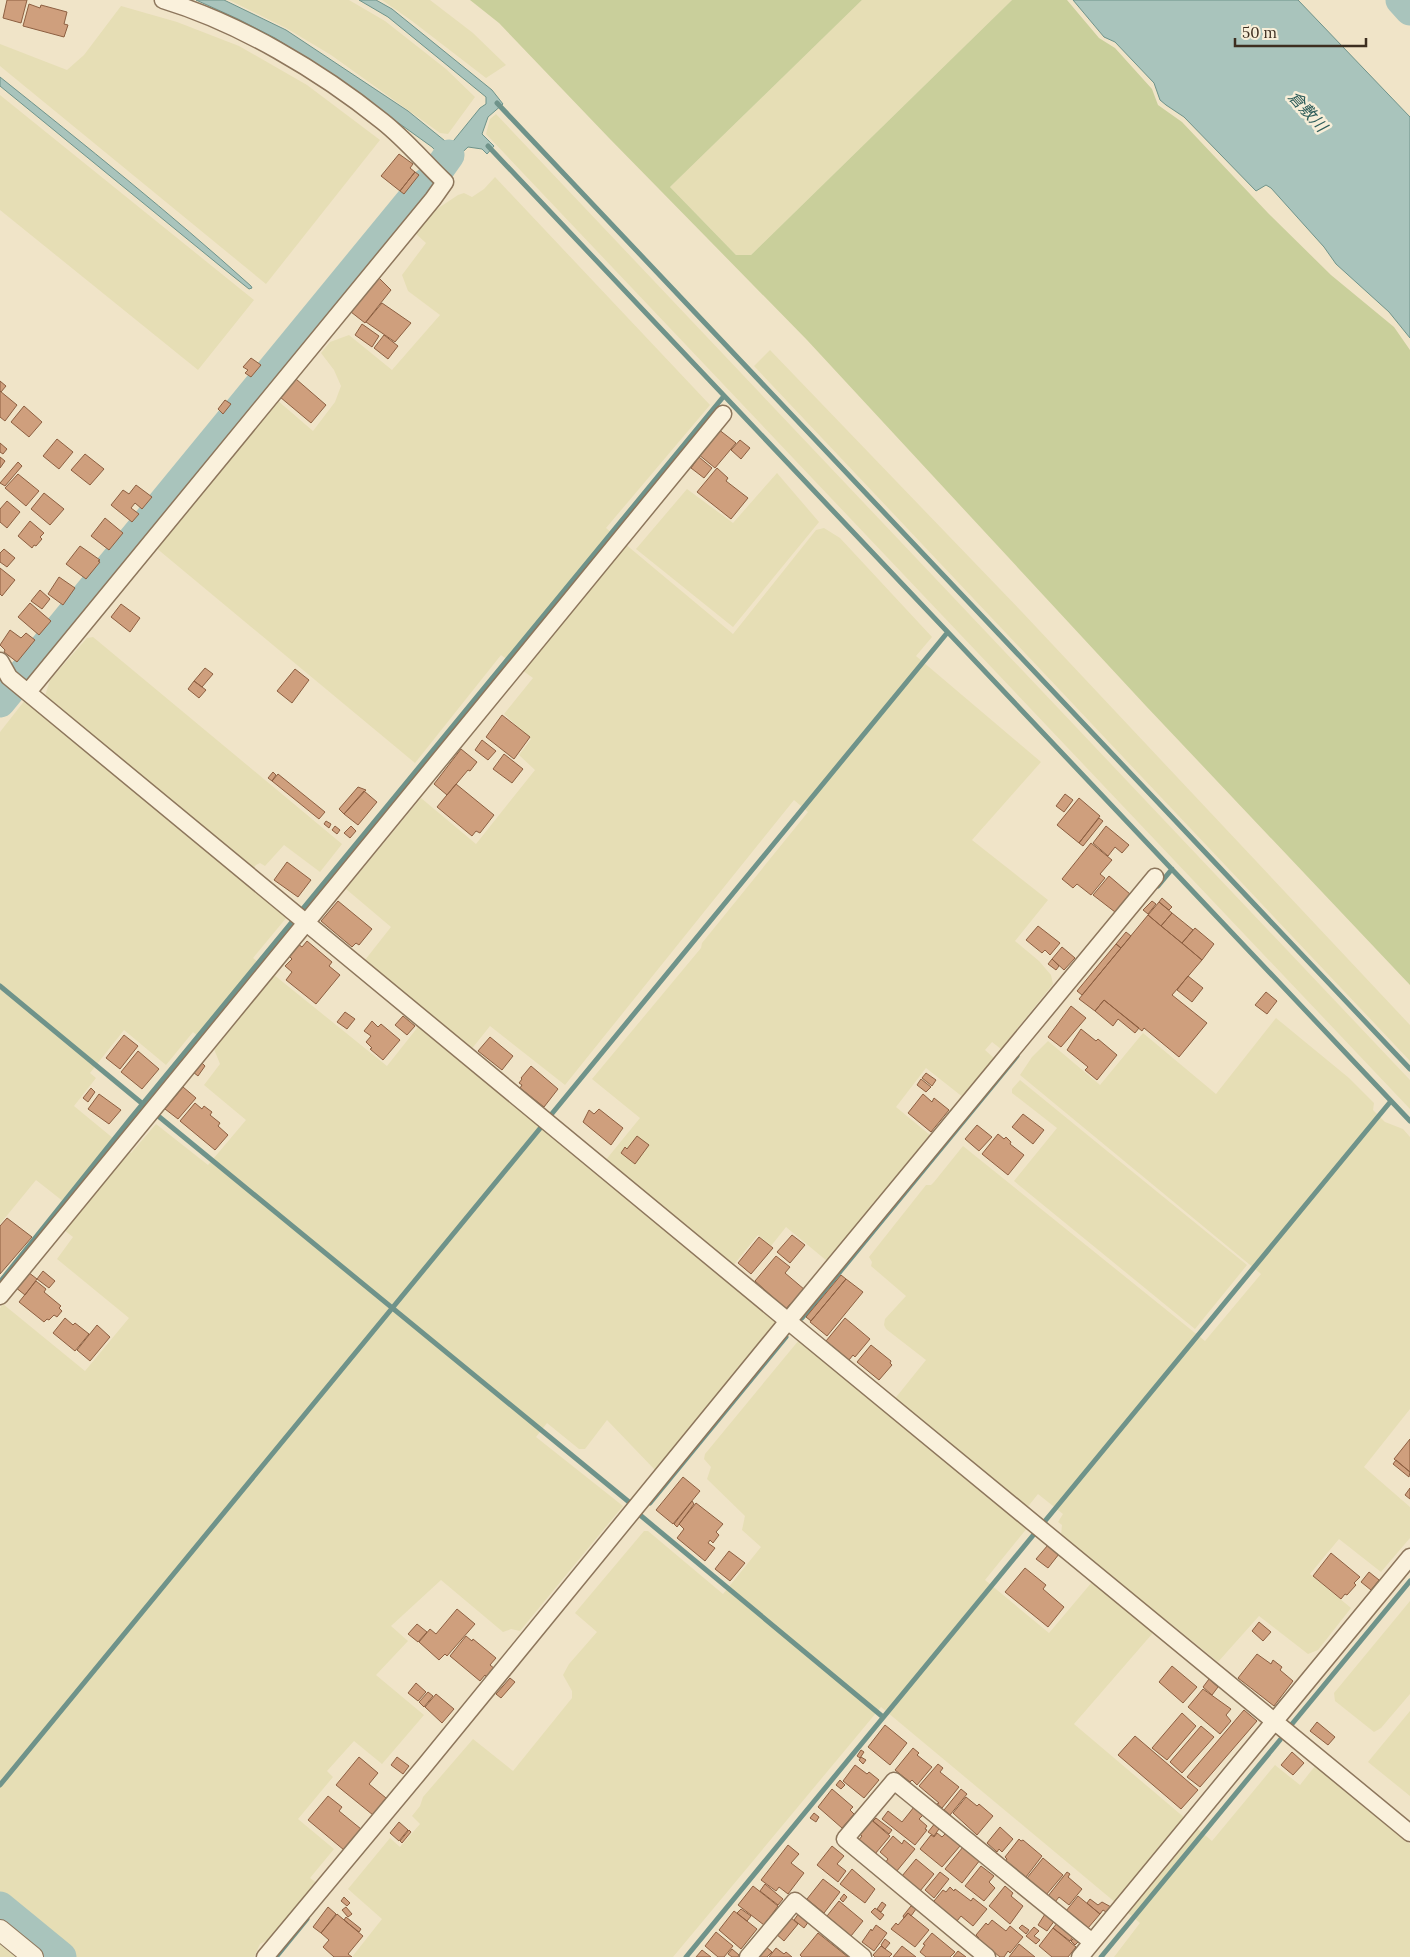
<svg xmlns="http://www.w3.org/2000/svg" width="1410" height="1957" font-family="Lora,'Noto Sans JP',serif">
  <rect width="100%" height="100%" fill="#f0e4c8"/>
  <!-- farmland -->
  <path fill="#e6deb5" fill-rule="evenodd" d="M229,0h120l36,21 61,48 29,28 -27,37 -8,-1 -109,-78 -45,-27z
    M382,0h48l43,33 33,32 -20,13 -74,-57z
    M862,0h150l-261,255h-15l-66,-68z
    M121,6l56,16 62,24 68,39 73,55 -114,144 -266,-218v-22l67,26 17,-15z
    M0,95l254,205 -56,70 -198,-160z
    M496,114l914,966v29l-924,-975 4,-15z
    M495,177l215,228 -104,123 127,106 83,-104 8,-2 16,10 92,99 -16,19 125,106 -69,78 76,60 -33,41 24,20 12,14 2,9 -52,65 -9,-7 -7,8 10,9 -31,39 -38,-30 -30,39 34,28 -103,126 -41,-34 -15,19 -13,-11 -35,43 54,44 -122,148 -48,-50 -22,29h-6l-32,-26 -11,14 87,69 -103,125 -9,-2 -8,3 -62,-52 -50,46 17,15 -32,34 48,40 -42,49 -28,-23 -27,30 6,6 -35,42 36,30 -24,29 7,5 -47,56 -10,5 -6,13h-178l-76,-62v-587l3,-4 82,67 44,-53 -72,-59 16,-22 -9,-7 14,-17 -42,-33 -36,44v-492l25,-32 11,8 9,-12 5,-16 37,-42 6,-1 249,207 -22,28 -36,-27 -19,21 -5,-3 -4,2 -13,16 44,36 -34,41 134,108 42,-53 -64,-53 26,-33 -45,-38 75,-91 55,46 59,-74 -16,-15 12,-16 -27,-25 29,-36 -32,-23 -86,108 -260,-216 122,-147 36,31 22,-29 6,-16 -7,-16 -13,-17 9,-11 19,-7 43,35 48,-55 -32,-24 -6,-16 24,-32 -12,-11 14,-16 12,-9 18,-12 6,-2 8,4 12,-8zM794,800l14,12 -106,131 -1,5 -109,131 48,39 -44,54 -134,-111 28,-35 75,59zM124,1030l42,35 27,-33 21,17 6,15 -16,21 42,35 -38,45 -52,-41 -25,29 -57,-47 22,-28 -6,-5z
    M770,350l252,262 388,413v36l-656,-695z
    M777,473l42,49 -86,105 -97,-78 51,-60 46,34z
    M1276,1018l73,60 25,25 -1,7 12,12 18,7 7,8v272l-46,58 46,40v31l-29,34 -42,-33 -29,35 41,34 -33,42 -10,4 -49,-38 -41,46 -53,-43 -91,105 138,117 63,-76 25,20 15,-19 95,78v113h-296l26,-34 -259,-216 -208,250h-321l30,-38 -34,-30 42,-51 10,9 20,-23 -8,-8 8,-10 3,-9 50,-58 40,32 59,-73v-7l-9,-16 6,-11 28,-32 -22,-19 69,-82h4l75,63 38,-47 -19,-17 3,-14 -38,-37 4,-12 -7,-8 1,-5 94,-114 86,71 41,-51 -40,-31 -2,-4 1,-6 21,-23 -35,-30 1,-4 -3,-5 57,-72h5l3,-3 29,-36 242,195 56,-67 -241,-199 12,-18 16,-16 52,44 43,-52 73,61zM1038,1494l25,20 -5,8 4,3 -1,10 42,34 -54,64 -64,-53 43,-53 -10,-8z
    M1020,1080l227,185 -52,64 -181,-148 43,-53 -45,-35v-4z
    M1410,1601v93l-29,34 -7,4 -39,-31 -1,-8z
    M1410,1711v85l-42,-34z
    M0,1943l17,14h-17z"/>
  <!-- green -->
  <path fill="#c9cf9b" d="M470,0h392l-192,187 66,68h15l261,-255h55l32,38 16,10 37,41 6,16 24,17 86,91 63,62 63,52 16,23v635l-264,-279 -339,-366 -198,-202 -110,-115z"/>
  <!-- water -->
  <path fill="#a9c4bc" stroke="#6f938a" d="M196,0h28l62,30 122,81 42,34 30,-37 6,-4v-7l-98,-80 -29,-17h17l16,9 100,81 11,14 -15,13 -6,17 12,12 -7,8 -5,-5 -14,-2 -19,18 -17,-18 -103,-74 -54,-35 -37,-19z
    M1073,0h225l112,117v221l-21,-26 -53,-48 -12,-17 -53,-59 -5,-3 -10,6 -72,-74 -18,-12 -6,-5 -6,-17 -39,-41 -11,-5z
    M0,77c85,68 170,136 251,209l1,2 -3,1 -30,-24 -219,-179z"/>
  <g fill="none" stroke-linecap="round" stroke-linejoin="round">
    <!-- stream -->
    <path stroke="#6f938a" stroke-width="5" d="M497,103l913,966
      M488,146l922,975
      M0,687l7,7
      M1158,886l14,-17
      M0,986l144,119
      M157,1115l472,387
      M550,1116l397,-483
      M0,1282l131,-164 593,-722
      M802,1318l215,-262
      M650,1503l136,-166
      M640,1515l243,202
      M1045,1521l346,-420
      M1292,1724l118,-143
      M0,1785l542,-659
      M276,1957l31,-38
      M686,1957l349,-424
      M1101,1957l179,-217"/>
    <!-- river -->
    <path stroke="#a9c4bc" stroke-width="31" d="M1401,0l9,10
      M0,702l423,-516 9,-7 17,-24
      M0,1907l61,50"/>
  </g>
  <!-- building -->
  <path fill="#cf9f7d" stroke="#8d5f41" d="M7,0h20l-6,23 -18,-5z
    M29,4l11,4 1,-3 26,7 -3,12 4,1 -4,12 -41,-11z
    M399,154l14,10 -3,4 5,4 -15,19 -19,-15z
    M415,172l4,3 -15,19 -4,-3z
    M378,277l13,13 -26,33 -14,-11z
    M382,303l29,20 -16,19 -29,-20z
    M362,324l17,12 -7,11 -17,-12z
    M384,335l14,11 -10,13 -14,-11z
    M251,358l10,7 -10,12 -6,-4 3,-3 -5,-3z
    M296,379l30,26 -15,18 -31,-26z
    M0,381l6,5 -5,6 -1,-1z
    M0,391l17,14 -12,16 -5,-4z
    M225,400l6,4 -8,10 -5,-5z
    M24,406l18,16 -13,15 -18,-15z
    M718,429l18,14 -21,25 -17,-14z
    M57,439l16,13 -14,17 -16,-13z
    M740,440l10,8 -9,11 -10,-9z
    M0,443l7,6 -4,5 -3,-2z
    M85,454l19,15 -14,16 -19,-15z
    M0,457l5,4 -5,7z
    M699,457l13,11 -8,10 -13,-10z
    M18,462l4,4 -17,20 -5,-3z
    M717,468l11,10 -2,3 22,17 -17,21 -34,-27z
    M18,474l21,17 -13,15 -21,-18z
    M136,485l16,12 -10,12 -7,-6 -4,5 8,6 -7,8 -21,-17 12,-15 6,4z
    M44,493l20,16 -14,16 -19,-16z
    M7,501l13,11 -13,16 -7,-6v-13z
    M105,518l18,15 -14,17 -18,-14z
    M30,521l14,12 -4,4 2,2 -6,7 -2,-1 -2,3 -14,-12z
    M80,546l20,14 -2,1 2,1 -14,17 -20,-15z
    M4,549l11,9 -8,9 -7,-5v-9z
    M0,568l15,12 -13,16 -2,-2z
    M59,577l16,11 -12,17 -15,-11z
    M40,590l10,9 -8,10 -11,-8z
    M30,603l21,18 -12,14 -21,-18z
    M121,604l19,14 -10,14 -19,-15z
    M10,630l11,8 5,-5 9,7 -18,22 -13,-10 1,-2 -5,-5z
    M205,668l8,6 -11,13 -8,-6z
    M295,669l14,11 -17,23 -15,-12z
    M194,681l12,9 -7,8 -11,-9z
    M502,715l28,22 -16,22 -28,-22z
    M482,740l14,11 -8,9 -13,-10z
    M461,749l16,13 -7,9 -2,-1 -21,25 -13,-11z
    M504,754l19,15 -11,14 -19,-14z
    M273,772l3,3 -4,6 -4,-3z
    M278,774l47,38 -6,7 -47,-38z
    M456,784l38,31 -14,18 -4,-2 -4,5 -35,-29z
    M358,787l8,3 -22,24 -5,-5z
    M364,791l13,11 -19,23 -14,-11z
    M1065,794l8,6 -9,12 -8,-6z
    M1079,798l21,18 -21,27 -22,-18z
    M1099,818l4,3 -20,25 -4,-3z
    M326,821l5,3 -2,4 -5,-4z
    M335,826l5,4 -3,4 -5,-4z
    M351,826l5,5 -6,7 -6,-5z
    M1106,826l23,19 -7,8 -7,-6 -7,9 -15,-13z
    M1091,843l21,17 -12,14 5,4 -14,17 -14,-11 -4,4 -11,-9z
    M287,862l24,18 -13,17 -24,-17z
    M1109,876l21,18 -15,18 -22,-17z
    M1162,898l10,9 -3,3 -10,-8z
    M338,901l34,28 -13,16 -3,-2 -4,4 -31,-26z
    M1152,901l4,3 -8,10 -5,-4z
    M1159,902l13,11 -11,13 -13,-11z
    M1172,913l21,17 -11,13 -21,-17z
    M1148,915l54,45 -30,35 35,28 -28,34 -35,-29 -2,3 -38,-31 -9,11 -16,-12z
    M1038,926l22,17 -10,12 -5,-5 -3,3 -16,-13z
    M1195,928l19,16 -12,16 -20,-17z
    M1126,932l5,4 -10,12 -5,-4z
    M307,941l25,21 -3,4 11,9 -24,29 -30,-24 6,-8 -7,-6 7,-7 -3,-3 9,-12 4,3z
    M1116,944l5,4 -39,47 -5,-4z
    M1062,947l13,11 -11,12 -12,-11z
    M1052,959l7,7 -3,4 -8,-6z
    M1188,976l15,12 -11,14 -15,-12z
    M1266,992l11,9 -10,13 -12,-9z
    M1104,1000l35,28 -4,5 -17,-14 -5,7 -18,-15z
    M1071,1006l15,12 -25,29 -13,-10z
    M345,1012l10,7 -8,10 -10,-7z
    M403,1016l12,10 -8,9 -12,-10z
    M372,1021l6,6 3,-3 19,16 -17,20 -13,-11 2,-1 -6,-6 5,-6 -7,-5z
    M1081,1029l15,12 2,-2 19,16 -20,25 -12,-10 3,-3 -21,-17z
    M124,1035l14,11 -18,23 -14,-11z
    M490,1037l23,19 -11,14 -24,-19z
    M138,1051l21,18 -17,20 -21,-17z
    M201,1062l4,4 -7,10 -5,-4z
    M531,1066l27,23 -14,18 -24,-19 2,-3 -3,-2 3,-4 -1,-1z
    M926,1073l10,7 -4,6 -10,-8z
    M921,1079l10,8 -5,5 -9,-7z
    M183,1087l13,11 -18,21 -13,-10z
    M91,1088l4,4 -7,10 -5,-4z
    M99,1094l22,16 -12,14 -21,-15z
    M923,1094l9,8 2,-4 15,12 -18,22 -23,-19z
    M195,1103l7,6 2,-3 8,6 -2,3 10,8 -2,3 10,9 -13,15 -35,-29z
    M599,1109l24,19 -12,17 -28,-23 6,-12 5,4z
    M1023,1114l21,16 -11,14 -21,-17z
    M977,1125l15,12 -13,14 -14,-12z
    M998,1134l6,5 2,-2 5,5 -1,2 14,11 -16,20 -26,-21z
    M637,1136l12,9 -14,19 -14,-11 4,-6 2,2z
    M7,1218l25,19 -32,37v-48z
    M792,1235l13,10 -15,18 -13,-11z
    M759,1237l14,11 -22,26 -13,-11z
    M776,1256l14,11 -5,6 20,17 -13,15 -2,-1 -4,5 -31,-28z
    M43,1271l12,10 -6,7 -12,-9z
    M28,1272l9,7 -12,16 -10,-8z
    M841,1275l5,4 -35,42 -5,-4z
    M846,1279l17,13 -36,44 -17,-14z
    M36,1281l10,8 -2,3 17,14 -2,2 3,3 -5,6 -3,-2 -5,5 -2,-1 -3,3 -25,-20z
    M65,1318l8,7 2,-2 14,11 -14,17 -22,-18z
    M845,1318l25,21 -15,18 -2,-2 -4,5 -23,-19z
    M97,1325l13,12 -20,24 -13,-11z
    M871,1345l20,16 -1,2 2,2 -13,15 -22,-18z
    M1410,1439v33l-16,-13z
    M1396,1460l14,12 -1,5 -16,-13z
    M683,1477l17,14 -27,33 -17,-14z
    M1410,1488v11l-5,-4z
    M692,1501l2,3 -17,23 -3,-3z
    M696,1503l27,21 -7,8 3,3 -6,8 -3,-3 -2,3 7,5 -10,13 -28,-23 7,-9 -5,-5z
    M1048,1545l11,9 -11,14 -12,-9z
    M729,1551l16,12 -15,18 -15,-12z
    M1331,1553l29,24 -6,6 2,2 -9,10 -2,-1 -4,5 -28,-23z
    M1025,1568l21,17 -3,4 21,18 -16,20 -43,-35z
    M1369,1572l10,8 -8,10 -10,-8z
    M457,1609l18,15 -28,32 -2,-2 -6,6 -20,-18 11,-13 6,5z
    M1259,1622l12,10 -8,9 -11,-10z
    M417,1624l10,8 -9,10 -10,-8z
    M466,1636l6,5 1,-2 23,19 -6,7 5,4 -8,9 -2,-3 -5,6 -30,-25z
    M1257,1654l14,10 2,-4 9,7 -2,3 13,11 -19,25 -36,-28z
    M1172,1666l25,21 -14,16 -24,-21z
    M510,1678l5,4 -14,16 -5,-4z
    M1209,1679l9,8 -6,8 -9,-8z
    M416,1683l10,9 -8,9 -10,-8z
    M1203,1689l28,20 -5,6 5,6 -11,13 -32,-27z
    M428,1692l5,4 -9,11 -5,-5z
    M436,1694l18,15 -12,14 -17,-16z
    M1244,1710l13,11 -57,66 -13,-10z
    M1182,1713l14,13 -29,34 -15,-12z
    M1317,1722l18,15 -7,8 -18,-14z
    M885,1725l22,18 -17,22 -22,-18z
    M1201,1726l13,11 -32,36 -12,-11z
    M1135,1736l63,54 -17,19 -63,-54z
    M913,1748l6,5 -2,2 15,12 -15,18 -5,-5 -2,2 -15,-12z
    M861,1750l3,2 -4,6 -3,-2z
    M1292,1752l12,11 -11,12 -12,-10z
    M359,1757l19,16 -9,11 17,14 -13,17 -37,-30z
    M397,1757l12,9 -6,8 -12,-9z
    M861,1757l5,3 -3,4 -4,-4z
    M938,1764l5,4 -3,4 19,15 -17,21 -5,-4 2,-1 -20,-17z
    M855,1765l12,9 2,-2 10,8 -15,18 -21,-17z
    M840,1780l5,5 -4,4 -5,-4z
    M832,1789l21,18 -3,3 4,4 -12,14 -24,-21z
    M961,1789l6,5 -17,21 -6,-5z
    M328,1796l14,11 -3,4 22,18 -17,21 -36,-30z
    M966,1797l11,9 2,-2 14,12 -16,19 -24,-22z
    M914,1807l9,8 -4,4 8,7 -2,3 2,1 -12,15 -33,-26 6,-8 14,11z
    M814,1813l5,4 -3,5 -6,-4z
    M869,1818l21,18 -15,18 -17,-13 4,-5 -5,-4z
    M876,1818l16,12 -3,4 -16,-13z
    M399,1822l9,8 -9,11 -9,-8z
    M936,1822l5,4 -7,10 -6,-4z
    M1000,1827l13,12 -11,13 -3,-3 -2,3 -10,-9z
    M409,1830l2,2 -9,11 -2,-2z
    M937,1833l5,4 4,-4 14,13 -18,21 -22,-18 11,-14 3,2z
    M893,1836l9,8 2,-4 11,9 -19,23 -11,-9 3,-4 -8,-7z
    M1019,1839l2,2 2,-1 19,16 -16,21 -20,-16 1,-2 -2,-2z
    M788,1845l11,9 -8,9 13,10 -16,21 -9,-7 -3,4 -15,-11z
    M832,1846l12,10 -7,8 9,7 -8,11 -21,-17z
    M963,1847l17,13 -18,23 -17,-14z
    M1043,1858l20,17 -17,20 -19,-17z
    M916,1859l18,15 -14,17 -18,-15z
    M981,1866l13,10 -5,6 6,6 -11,13 -19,-15z
    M852,1869l23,20 -10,14 -25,-19z
    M940,1872l9,7 -15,19 -9,-8z
    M1067,1872l3,2 -2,3 14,12 -13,16 -10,-8 -4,5 -7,-6z
    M823,1879l17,13 -16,21 -17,-14z
    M765,1884l18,15 -5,6 -18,-14z
    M753,1886l25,20 -14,19 -26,-20z
    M1005,1886l8,7 -2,3 12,10 -13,18 -21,-18z
    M950,1887l4,4 1,-2 16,12 2,-3 14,11 -14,17 -12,-10 -4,5 -22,-17 1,-1 -2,-2 9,-11 3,2z
    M844,1894l3,3 -4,5 -3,-3z
    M1078,1896l22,18 -12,14 -22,-17z
    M344,1897l6,6 -3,3 -6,-5z
    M1090,1899l8,6 4,-3 9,5 -5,5 -3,-2 -3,4 -13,-11z
    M839,1901l24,20 -12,15 -24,-20z
    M882,1902l4,3 -5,7 -4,-3z
    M911,1906l5,3 -5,7 -3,-3 -4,5 -1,-2z
    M328,1907l8,7 -15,19 -8,-6z
    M346,1907l6,7 -4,3 -6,-7z
    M875,1908l9,7 -4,5 -9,-8z
    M741,1909l10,7 -4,5 -10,-8z
    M734,1911l23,18 -16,20 -22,-19z
    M799,1913l10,8 -5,7 -10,-8z
    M908,1913l21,17 -14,17 -24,-18 5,-6 2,2z
    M337,1914l26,22 -15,18 4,3h-18l-11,-10 6,-7 -8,-7z
    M1045,1914l10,6 -8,11 -9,-6z
    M789,1916l9,8 -14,17 -9,-8z
    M346,1917l15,12 -2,3 -15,-12z
    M992,1920l14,11 4,-5 13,11 -13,16 -2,-2 -4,6h-4l-23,-19h2l-3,-3 10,-12 2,2z
    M1059,1921l16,13 -5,7 -17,-13z
    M876,1925l11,8 -13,18 -12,-9 9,-13 1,2z
    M1022,1925l7,5 -3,4 -7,-6z
    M1034,1927l5,4 -5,5 6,4 -4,4 -10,-8z
    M1053,1928l23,19 -8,10h-16l-13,-11z
    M716,1932l17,14 -9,11h-6l-13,-11z
    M818,1933l30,24h-46l-2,-2z
    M932,1933l23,19 -5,5h-24l-6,-5 5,-7 -2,-1z
    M1074,1938l5,3 -4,4 -4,-4z
    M885,1939l5,4 -5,6 -4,-4z
    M1019,1944l16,13h-26z
    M765,1946l7,6 -5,5h-10z
    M881,1946l11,8 -3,3h-14l-2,-2z
    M902,1946l14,11h-23z
    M776,1948l8,6 2,-2 6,5h-23z
    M732,1949l7,6 -1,2h-6l-4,-3z
    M702,1950l9,7h-15z
    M958,1951l8,6h-13z"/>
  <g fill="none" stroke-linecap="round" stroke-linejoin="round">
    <defs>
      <path id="minor" d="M0,661l9,16 779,644 622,512
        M28,692l405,-493 12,-17c-21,-20 -40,-43 -63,-61 -62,-50 -143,-98 -219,-121
        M0,1296l723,-882
        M265,1957l161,-193 362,-443 367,-444
        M748,1957l47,-56 68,56
        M987,1957l-142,-118 49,-58 198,161
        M1080,1957l330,-400"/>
      <path id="tertiary" d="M0,1930l33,27"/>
    </defs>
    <!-- minor casing -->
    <use href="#minor" stroke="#8d765c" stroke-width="19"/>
    <!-- tertiary casing -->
    <use href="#tertiary" stroke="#8d765c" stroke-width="22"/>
    <!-- minor -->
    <use href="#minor" stroke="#faf1dc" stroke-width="16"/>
    <!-- tertiary -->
    <use href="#tertiary" stroke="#faf1dc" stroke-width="20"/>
  </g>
  <g text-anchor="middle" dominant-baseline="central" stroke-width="5" stroke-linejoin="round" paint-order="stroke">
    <!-- water labels -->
    <g font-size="16" font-style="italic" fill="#2f5d5a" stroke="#f7eed8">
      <text transform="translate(1308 111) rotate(48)">倉敷川</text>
    </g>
  </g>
  <!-- scale -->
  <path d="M1235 38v8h131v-8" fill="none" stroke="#3d2e20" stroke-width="2.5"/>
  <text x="1242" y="38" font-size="15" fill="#3d2e20" stroke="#f7eed8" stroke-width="4" paint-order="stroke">50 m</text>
</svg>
